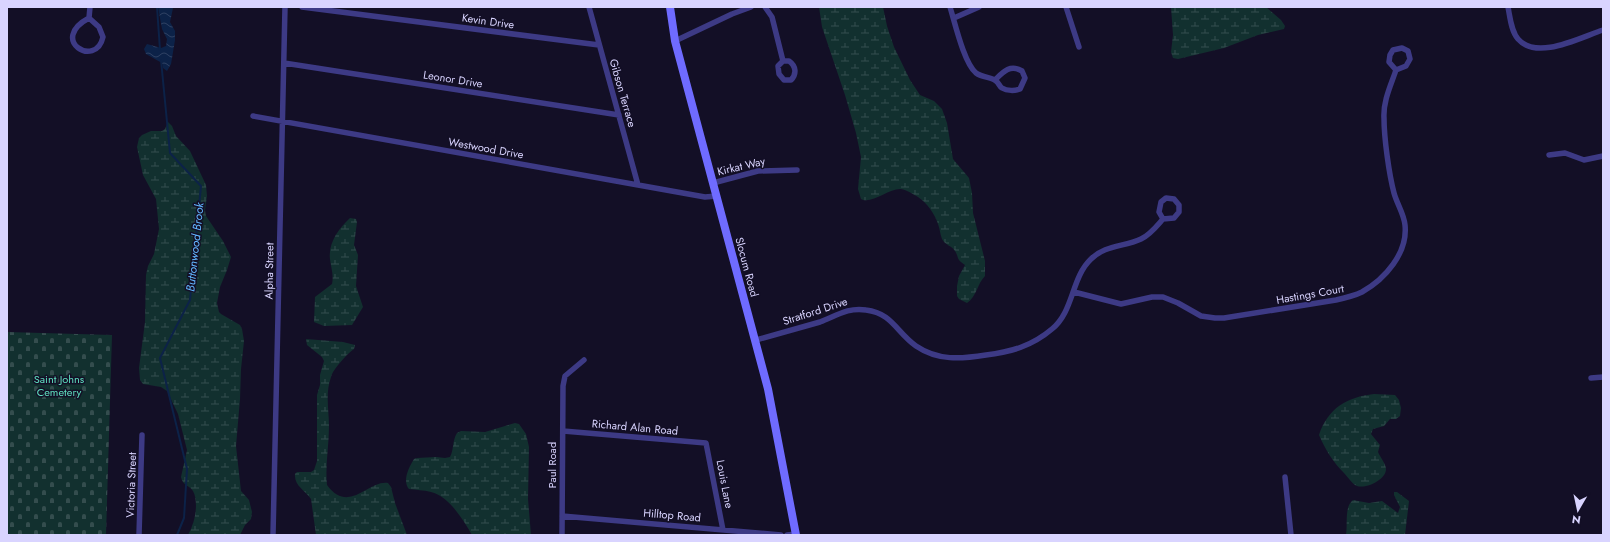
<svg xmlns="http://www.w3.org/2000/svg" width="1610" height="542" font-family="Jost,sans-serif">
  <defs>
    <pattern id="wetland-marsh" width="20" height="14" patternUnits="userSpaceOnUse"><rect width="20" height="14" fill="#12302f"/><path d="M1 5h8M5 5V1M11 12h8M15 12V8" fill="none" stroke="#344d4e"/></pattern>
    <pattern id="cemetery-stones" width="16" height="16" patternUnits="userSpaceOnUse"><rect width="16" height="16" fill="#12302f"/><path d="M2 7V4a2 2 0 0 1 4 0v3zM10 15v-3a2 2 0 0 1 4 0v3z" fill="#344d4e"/></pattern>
    <pattern id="water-waves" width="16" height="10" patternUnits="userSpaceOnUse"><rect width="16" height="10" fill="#0c2248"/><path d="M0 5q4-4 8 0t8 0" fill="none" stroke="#2f4163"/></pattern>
  </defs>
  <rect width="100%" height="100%" fill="#130f26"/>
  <!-- wetland -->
  <path fill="url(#wetland-marsh)" d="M819,7h64l4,19 7,21 16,33 10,15 14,6 8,8 5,14 6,36 16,19 3,15 1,20 12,48v15c-8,8 -8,20 -18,27l-8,-4 -2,-3v-10l2,-10 6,-11c-10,-7 -5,-6 -10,-14 -3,-5 -10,-6 -13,-12 -2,-5 -2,-10 -4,-15 -3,-10 -11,-21 -20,-27 -5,-3 -11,-7 -17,-8 -12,-1 -30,16 -40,10l-3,-10 3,-32 -5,-24 -11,-38 -23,-68z
    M1171,7h95l15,13 4,6 -1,3 -26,6 -34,13 -46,11 -5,-1 -2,-6 2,-17z
    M168,122l4,4 4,10 14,15 16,34 1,11 -2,14 1,6 17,25 8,16 -4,13 -7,17 -3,16 2,9 2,2 19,11 2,4 2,12 -3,28 -1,30 -4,47 5,45 8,9 3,12 -1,7 -6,6 -5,10h-52c1,-3 3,-5 4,-9 4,-9 6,-26 1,-35 -4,-6 -10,-5 -12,-14l6,-27 -9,-36 -11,-23 -6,-4 -18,-3 -3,-4 -1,-12 6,-46 1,-47 2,-9 6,-12 5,-25 -3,-30 -13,-24 -6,-28 2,-9 3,-3 9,-4h11l3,-2z
    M350,218l6,1 1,3 -3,23 4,10 -2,31 7,21 -11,18 -28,1 -10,-4 1,-25 17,-13c2,-9 -1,-16 -2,-25 -2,-16 9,-31 20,-41z
    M306,339l37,3 12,3 -1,4c-7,5 -21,20 -23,28 -6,17 -2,33 -2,49 0,20 -4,39 -2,59 22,30 41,-5 61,-2l3,4 4,16 12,32h-91l-5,-36c-6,-9 -17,-13 -16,-25l2,-2h14l3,-2 3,-9v-66l3,-10v-10l4,-14 -2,-4 -15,-12z
    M1374,394l21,1 4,5 2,8 -1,8 -4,3h-6l-6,7 -11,3 -2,5 9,11 -2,7c2,5 8,12 8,17 0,11 -20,20 -29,17 -5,-2 -9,-9 -13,-13 -11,-11 -19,-24 -25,-38 9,-27 28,-38 55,-41z
    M515,423l4,1 7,10 3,13 -1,52 3,36h-59c-8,-14 -23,-39 -41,-43 -7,-2 -15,-2 -22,-3 -7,-8 0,-22 5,-30l3,-1 19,-1 9,1 5,-1c4,-7 2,-16 7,-24l4,-2 24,1z
    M1394,492h3l12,9 -4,34h-59c2,-11 -2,-28 7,-35l16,3 13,-2 16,12 2,-6 -6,-12z"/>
  <!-- cemetery -->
  <path fill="url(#cemetery-stones)" d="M7,332l105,3 -6,200h-99z"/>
  <!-- water -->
  <path fill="url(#water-waves)" d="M158,7l15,1 -3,14 5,9v9l-4,24 -4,7 -4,-3 -1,-5 -16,-9 -2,-5 3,-5 14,4 5,-2 1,-7 -5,-10z"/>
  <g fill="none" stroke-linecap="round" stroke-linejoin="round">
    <!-- stream -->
    <path stroke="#0c2248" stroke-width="2" d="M157,7l3,43
      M161,60l9,93 31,33 -11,114 -30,58 27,111 -3,49 -7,17"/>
    <!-- street -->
    <path stroke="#3d3a85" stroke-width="5.5" d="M302,7l297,38
      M589,7l49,178
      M765,7l7,10 11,44 -5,5 1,8 5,6h7c6,-6 5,-14 -2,-19h-6
      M950,7c5,16 14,56 26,66 7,5 16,4 20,8 3,2 3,5 6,7 5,3 13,3 18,1l5,-11 -3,-7c-12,-7 -19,1 -27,9
      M1066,7l13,40
      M1508,7c2,10 3,24 10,32 19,22 63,-2 85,-9
      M89,18l10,9 4,10c-7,32 -55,3 -14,-19z
      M89,18l1,-11
      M954,18l25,-11
      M675,41l57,-27 19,-7
      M284,63l335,52
      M253,116l385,69 67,12 12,-1
      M1549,155l16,-2 19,7 19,-4
      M713,183l45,-12 39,-1
      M1074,292l47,12 31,-7h11l15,6 23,13 14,2h9l112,-18c9,-2 18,-4 26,-8 23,-13 46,-39 43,-67 -1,-11 -8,-21 -11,-32 -5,-19 -10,-55 -10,-75 -1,-17 7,-33 12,-48l10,-4 4,-7 -2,-8 -6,-3 -9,2 -3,5 -1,7 7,8
      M756,340c22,-6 43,-12 64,-18 16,-6 28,-15 46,-12 26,3 31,23 50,36 22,15 45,13 70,9 25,-3 46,-9 66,-26 22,-18 19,-51 39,-70 14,-14 33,-12 50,-20 9,-4 15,-12 22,-20l-4,-7 2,-10 5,-4 8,1 5,6v7l-5,6 -11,1
      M1591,378l12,-1
      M563,431l143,12 17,87
      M1285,477l6,58
      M562,516l219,19
      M139,535l3,-100
      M273,535l12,-528
      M562,535l1,-149 2,-10 19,-16
      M787,535l9,-1"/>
    <!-- secondary -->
    <path stroke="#6f6bff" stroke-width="8" d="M670,7l5,34 93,348 28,146"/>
  </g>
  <g text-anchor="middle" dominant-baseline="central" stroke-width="3" stroke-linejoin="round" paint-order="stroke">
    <!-- street labels -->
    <g font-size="11" fill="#d9d4ff" stroke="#130f26">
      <text transform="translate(488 21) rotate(8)">Kevin Drive</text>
      <text transform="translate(453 79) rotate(9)">Leonor Drive</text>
      <text transform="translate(623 93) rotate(74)">Gibson Terrace</text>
      <text transform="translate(486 148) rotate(10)">Westwood Drive</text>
      <text transform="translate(741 166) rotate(-13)">Kirkat Way</text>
      <text transform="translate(747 267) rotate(75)">Slocum Road</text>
      <text transform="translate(269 271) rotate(-89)">Alpha Street</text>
      <text transform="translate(1310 294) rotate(-10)">Hastings Court</text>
      <text transform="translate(815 311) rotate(-18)">Stratford Drive</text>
      <text transform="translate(635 427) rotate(5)">Richard Alan Road</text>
      <text transform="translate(552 465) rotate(-90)">Paul Road</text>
      <text transform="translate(725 484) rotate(79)">Louis Lane</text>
      <text transform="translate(131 485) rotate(-88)">Victoria Street</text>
      <text transform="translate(672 515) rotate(5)">Hilltop Road</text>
    </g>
    <!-- park labels -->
    <g font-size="11" fill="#5fe0c0" stroke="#130f26">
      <text x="59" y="379">Saint Johns<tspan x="59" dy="13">Cemetery</tspan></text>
    </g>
    <!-- water labels -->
    <g font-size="12" font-style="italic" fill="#62b6ff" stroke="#130f26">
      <text transform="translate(195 247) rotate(-84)">Buttonwood Brook</text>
    </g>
  </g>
  <!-- border -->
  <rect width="1610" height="542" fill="none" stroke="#d9d4ff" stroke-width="16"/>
  <!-- north arrow -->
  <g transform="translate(1578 510) rotate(189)" stroke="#130f26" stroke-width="3" paint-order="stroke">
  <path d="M0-3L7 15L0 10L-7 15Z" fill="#d9d4ff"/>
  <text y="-6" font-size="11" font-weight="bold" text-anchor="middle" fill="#d9d4ff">N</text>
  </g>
</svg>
